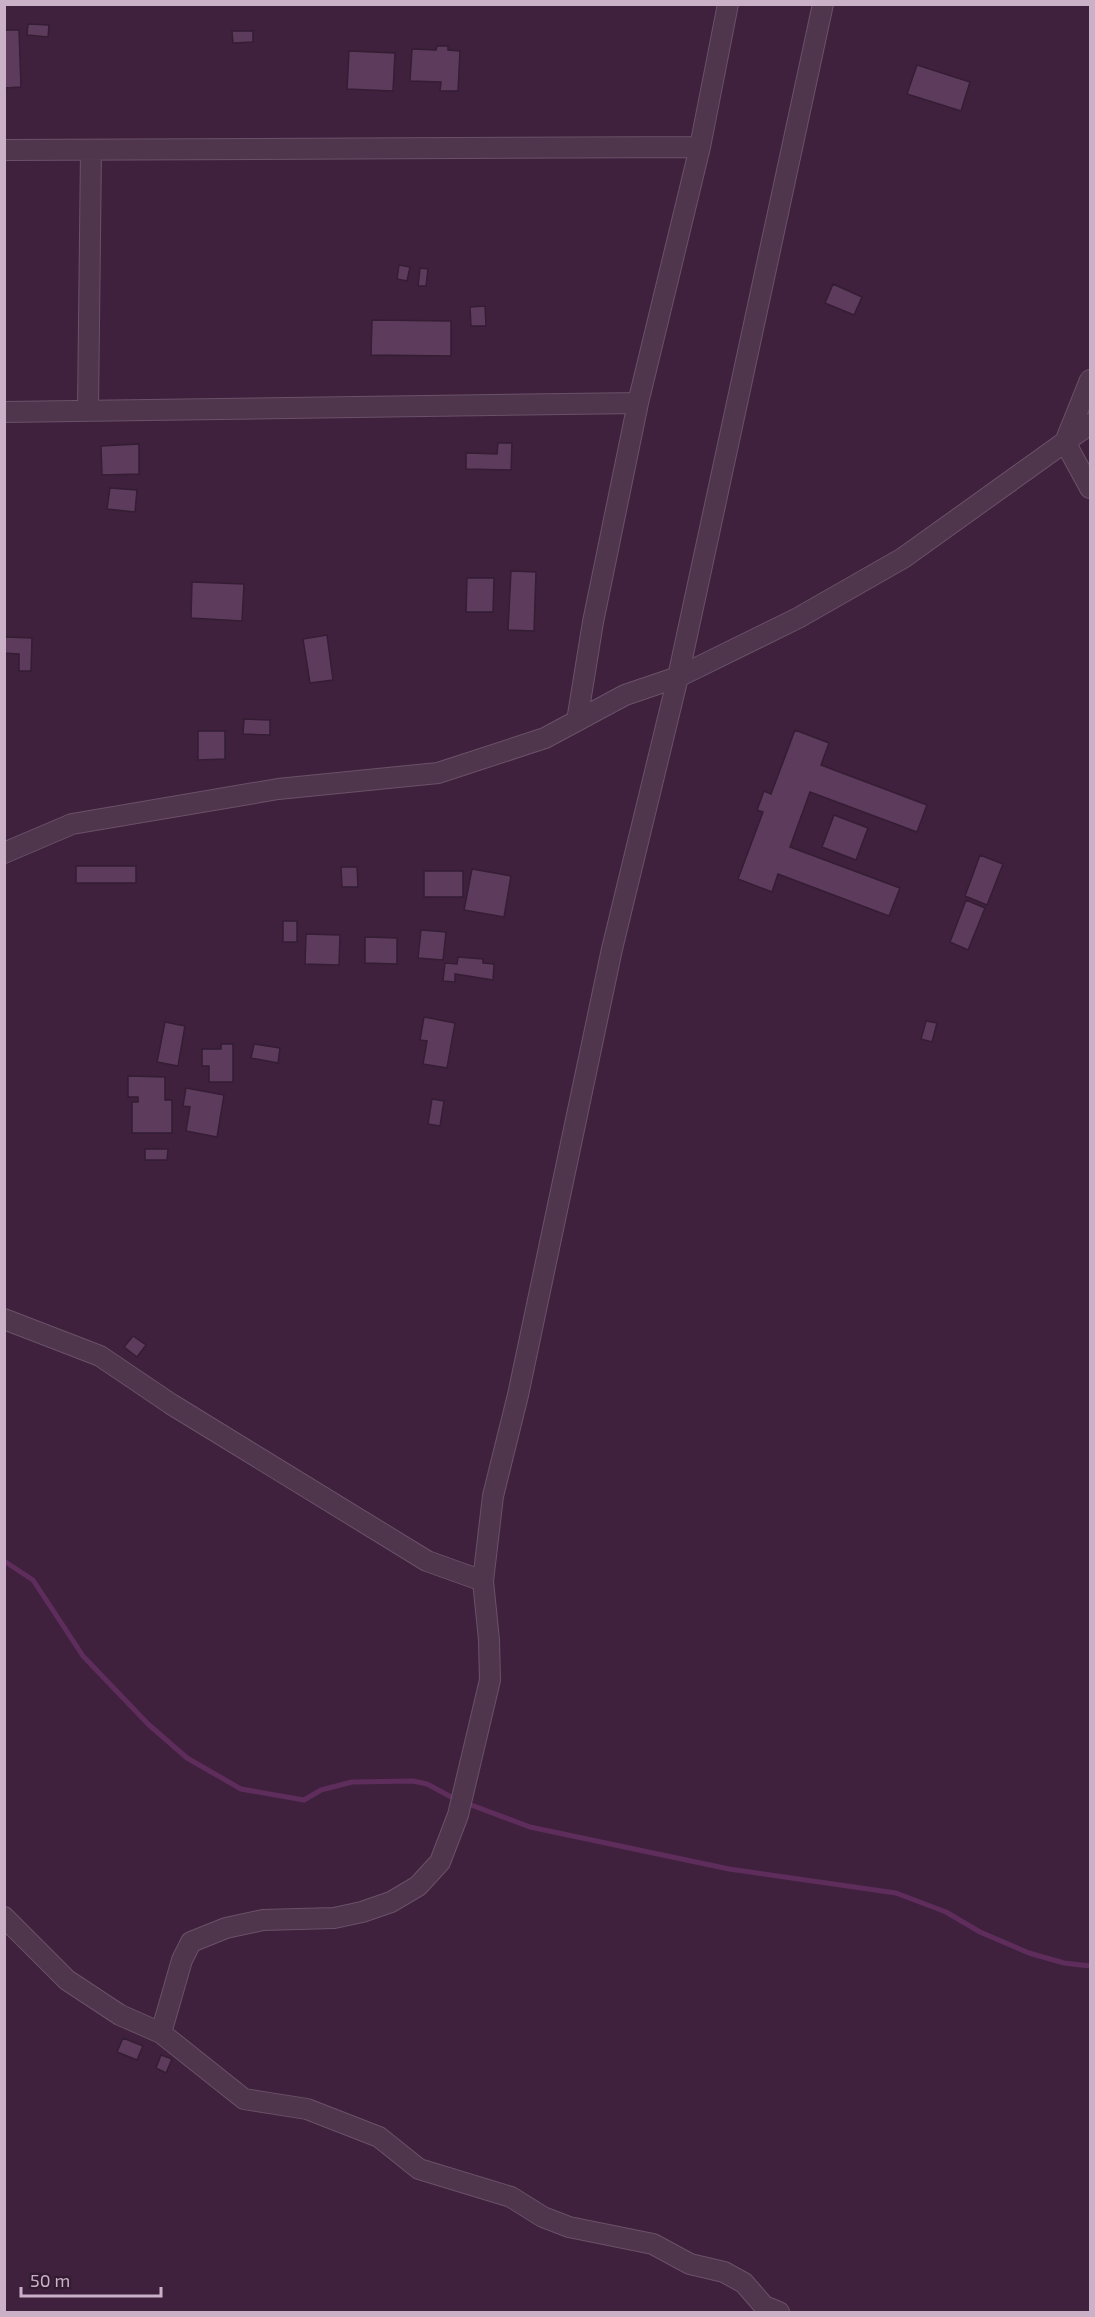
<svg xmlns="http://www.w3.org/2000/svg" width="1095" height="2317" font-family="'Exo 2',sans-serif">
  <rect width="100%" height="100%" fill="#3f213e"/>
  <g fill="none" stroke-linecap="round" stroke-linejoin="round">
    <!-- stream -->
    <path stroke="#5e2d5c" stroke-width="5" d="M4,1561l29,19 50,76 65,68 39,34 54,31 63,11 17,-10 31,-8 61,-1 14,3 28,15 75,28 199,42 167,24 50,19 34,20 49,21 35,10 26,3"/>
  </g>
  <!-- building -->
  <path fill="#5d3b5c" stroke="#351d34" stroke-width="1.5" d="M28,24l21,1 -1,12 -21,-2z
    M4,30h15l2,57 -17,1z
    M232,31h21v11l-20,1z
    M437,46h11v4l12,1 -2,40h-18l1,-9 -31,-1 2,-32 24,1z
    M349,51l46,2 -2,38 -46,-2z
    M917,65l53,17 -9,29 -54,-17z
    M399,265l11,2 -3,14 -10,-2z
    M420,268l8,1 -2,17h-8z
    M833,284l29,13 -8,18 -29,-12z
    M485,306l1,20h-15l-1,-19z
    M372,320l79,1v35l-80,-1z
    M498,443h14l-1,27 -45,-1v-16l31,1z
    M139,444v30l-37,1 -1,-29z
    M110,488l27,2 -2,22 -28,-3z
    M511,571l25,1 -2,59 -26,-1z
    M467,578h27l-1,34h-27z
    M192,582l52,2 -2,37 -51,-3z
    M327,635l6,45 -23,3 -7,-44z
    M4,637l28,1 -1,33h-12v-17l-15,-1z
    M244,719l26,1v15l-27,-1z
    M795,730l34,13 -8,22 106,40 -10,27 -107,-40 -20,55 110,41 -11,28 -111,-42 -6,18 -34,-13 25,-67 -6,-2 7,-19 7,3z
    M198,731h27v28l-27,1z
    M834,815l34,13 -12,32 -34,-13z
    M980,855l23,9 -16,41 -22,-9z
    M76,866h60v17h-60z
    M341,867h16l1,20h-16z
    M472,869l39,7 -7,41 -40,-7z
    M424,871h39v26h-39z
    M966,900l19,8 -17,42 -18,-8z
    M283,921h14v21h-14z
    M421,930l25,2 -3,28 -25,-2z
    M306,934l34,1 -1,30 -34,-1z
    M365,937l32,1v26l-32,-1z
    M458,957l25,2v4l11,1 -1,16 -38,-6v8l-12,-1 2,-18 12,1z
    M424,1017l31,6 -8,45 -24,-4 4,-23 -7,-1z
    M926,1021l11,2 -5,19 -11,-3z
    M165,1022l20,4 -7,40 -21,-4z
    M221,1044h12v38h-24v-16h-7v-17h19z
    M254,1044l26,4 -2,15 -27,-5z
    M128,1076l37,1v23h7v33h-40v-31h6v-5h-10z
    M186,1088l38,7 -7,42 -31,-6 4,-24 -7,-1z
    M432,1099l12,2 -4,25 -12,-2z
    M145,1149h23l-1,11h-22z
    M133,1336l13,9 -9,12 -13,-10z
    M123,2038l20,8 -6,14 -20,-8z
    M161,2055l11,4 -6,14 -10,-5z"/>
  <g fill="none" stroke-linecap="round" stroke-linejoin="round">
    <defs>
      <path id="street" d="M4,150l696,-3
        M1090,380l-25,62 25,46
        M88,409l3,-259
        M4,412l634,-9
        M577,721l16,-99 45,-219 62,-256 28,-143
        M4,853l68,-29 206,-35 160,-16 107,-35 80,-43 53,-18 120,-59 105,-60 187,-134
        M4,1319l96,37 71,48 256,157 56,20
        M4,1917l63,63 53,35 41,18 83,66 63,10 72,28 40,32 92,28 32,20 26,10 84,17 37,20 34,8 20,11 20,23 15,6
        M161,2033l21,-73 9,-18 35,-14 37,-8 71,-2 28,-6 29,-10 27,-16 22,-24 18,-47 32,-135 -1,-40 -6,-59 10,-85 25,-101 94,-446 66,-272 145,-673"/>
    </defs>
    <!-- street casing -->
    <use href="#street" stroke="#6a5168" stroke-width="22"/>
    <!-- street -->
    <use href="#street" stroke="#4f364d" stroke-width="20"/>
  </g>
  <!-- border -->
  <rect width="1095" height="2317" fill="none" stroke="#cab1c8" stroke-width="12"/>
  <!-- scale -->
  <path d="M21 2287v9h140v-9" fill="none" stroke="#cab1c8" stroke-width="3"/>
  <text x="30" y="2287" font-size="18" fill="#cab1c8" stroke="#331b32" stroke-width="4.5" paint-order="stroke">50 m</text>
</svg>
